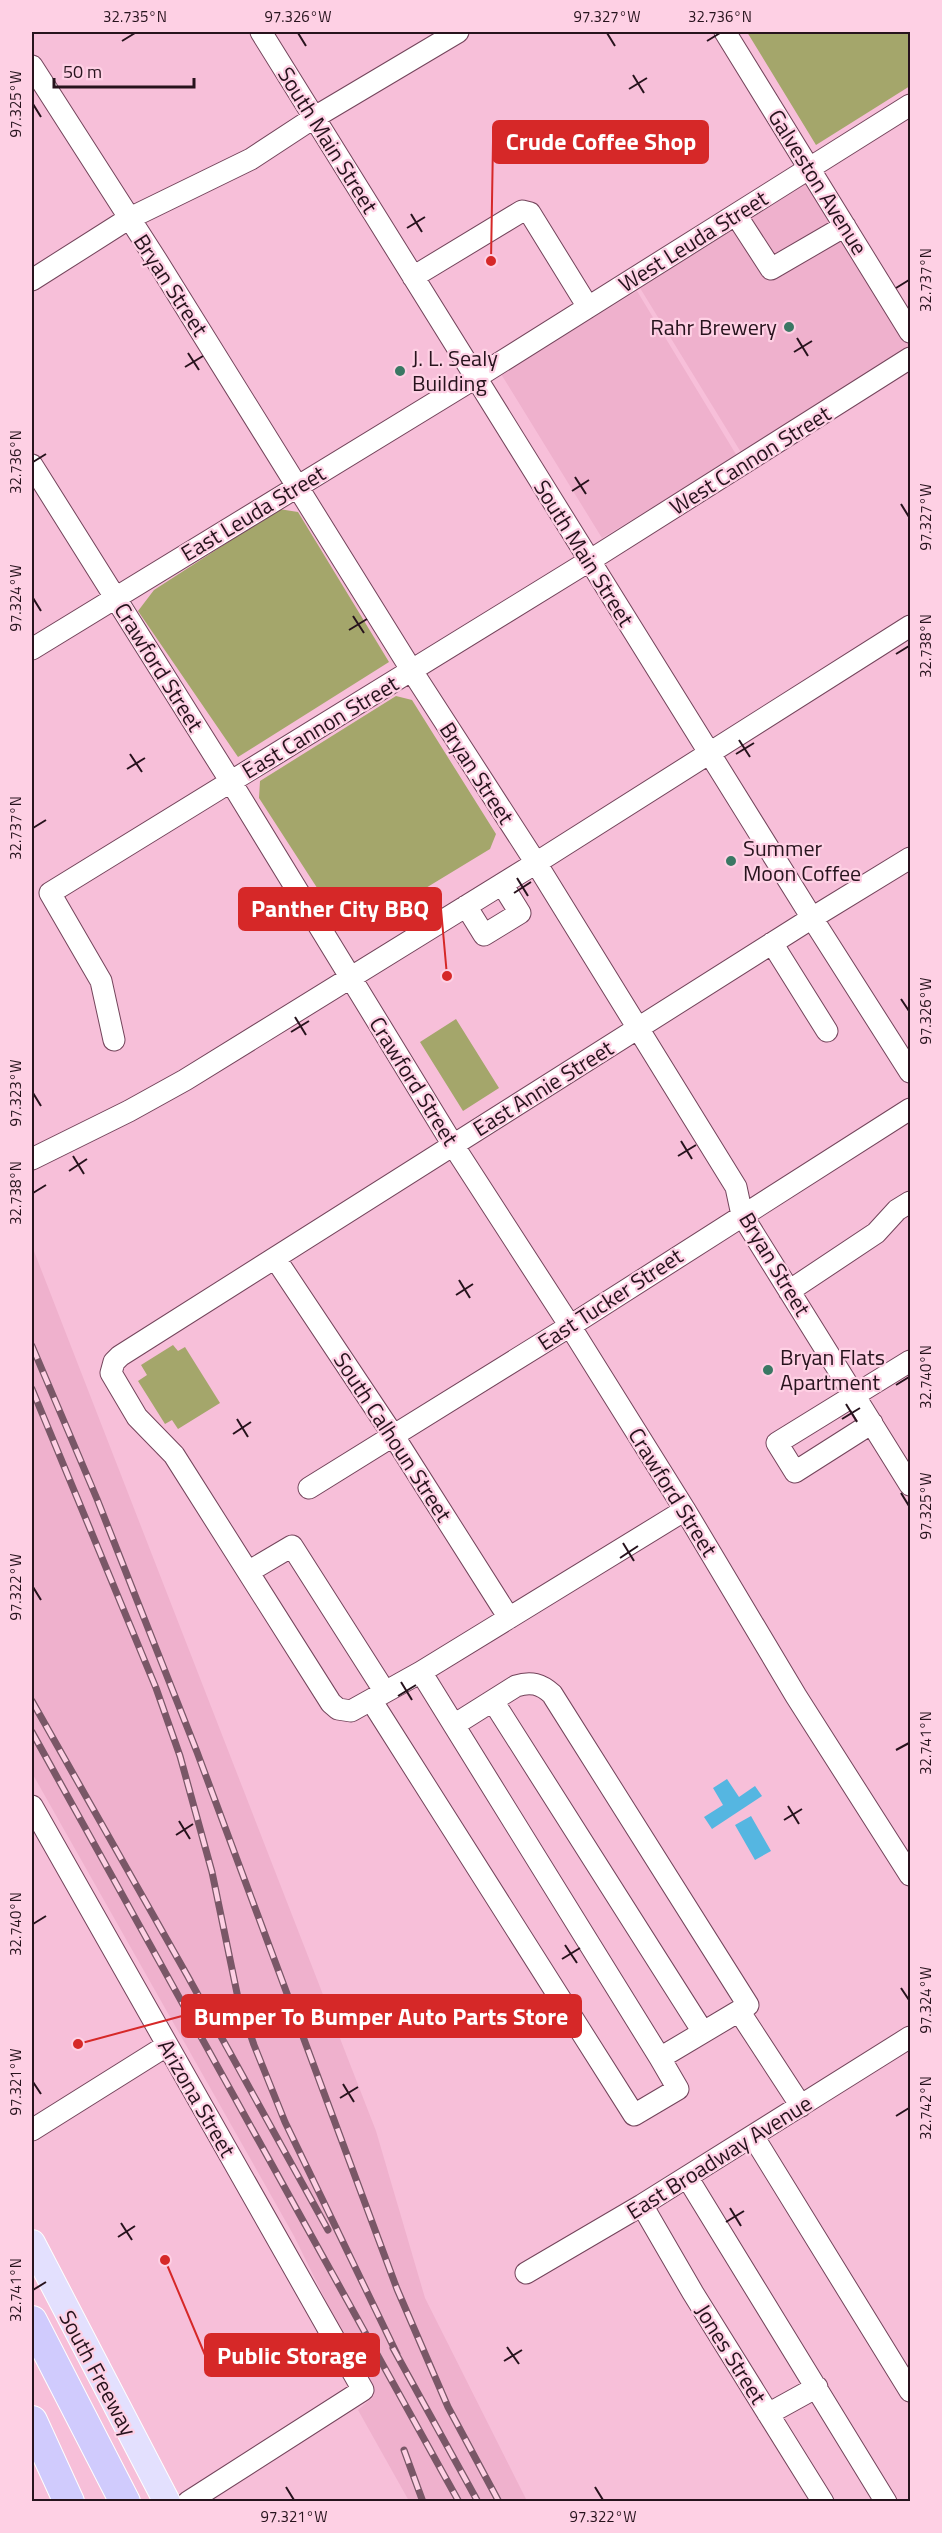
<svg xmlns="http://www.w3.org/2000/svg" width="942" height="2533" font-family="'Titillium Web',sans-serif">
  <rect width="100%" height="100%" fill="#f7bfd9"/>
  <!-- built -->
  <path fill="#efb1cd" d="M805,180l105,163v6l-168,105 -102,-166z
    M637,291l100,165 -135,82 -101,-164z
    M32,1246l344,885 49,167 102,203h-118l-51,-91 15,-13 -79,-161 -262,-463z"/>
  <!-- green -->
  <path fill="#a4a66b" d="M747,32h163v54l-94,59z
    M279,509l19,3 91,150 -151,95 -100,-146 16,-21z
    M396,696l16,4 84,134 -6,15 -135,82 -12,-3 -84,-130 1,-17z
    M456,1019l43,69 -36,23 -43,-69z
    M173,1345l5,6 7,-4 35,56 -42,26 -6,-9 -7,4 -27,-43 9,-6 -6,-10z"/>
  <!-- water -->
  <path fill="#55b6e1" d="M727,1779l12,18 16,-11 7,10 -50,33 -8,-12 19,-12 -10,-17z
    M751,1816l20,35 -16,9 -20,-35z"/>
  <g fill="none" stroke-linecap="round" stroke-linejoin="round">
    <defs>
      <path id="minor" d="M261,32l551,886 98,154
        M725,32l185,300
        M32,66l125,195 255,410 124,192 200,324 6,28 168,270
        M736,215l35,54 74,-43
        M413,277l109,-66 8,2 58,94
        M32,280l96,-61 123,-60 64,-42 143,-85
        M32,465l199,317 222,363 117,181 115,184 111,186 114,179
        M32,649l453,-277 425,-267
        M466,906l18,29 36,-22 -18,-29
        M772,943l55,88
        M114,1040l-13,-59 -51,-88 539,-332 321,-203
        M32,1159l97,-48 56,-31 351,-217 374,-237
        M275,1258l118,177 116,183
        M789,1291l87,-58 21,-23 13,-8
        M872,1423l-77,49 -18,-29 133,-82
        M309,1488l261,-162 340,-217
        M685,1510l-264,162 239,386 79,-47 62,95
        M248,1572l44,-26 93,146
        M421,1672l-70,39 -13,-2 -7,-6 -157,-248 -37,-38 -26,-44 3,-11 6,-6 692,-438 98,-60
        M371,1700l263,415 44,-26 -18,-31
        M493,1701l210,331
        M454,1725l62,-39c15,-5 25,-2 36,8l196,311 -9,6
        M32,1806l331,584 -175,112
        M32,2130l134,-84
        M753,2136l157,255
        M687,2177l199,325
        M642,2205l51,88 130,209
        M526,2273l116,-68 268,-168
        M768,2414l49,-27"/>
      <path id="major" d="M32,2243l135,259"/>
      <path id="highway" d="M32,2321l93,181
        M32,2421l37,81"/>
    </defs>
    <!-- minor casing -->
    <use href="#minor" stroke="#73445b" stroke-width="23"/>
    <!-- major casing -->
    <use href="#major" stroke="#fff" stroke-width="28"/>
    <!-- highway casing -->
    <use href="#highway" stroke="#fff" stroke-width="32"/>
    <!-- minor -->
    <use href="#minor" stroke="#fff" stroke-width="21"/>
    <!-- major -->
    <use href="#major" stroke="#e3e0fe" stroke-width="26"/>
    <!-- highway -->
    <use href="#highway" stroke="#d0cbfd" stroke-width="30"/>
    <defs>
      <path id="rail" d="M32,1346l65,153 100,253 200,537 51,118 51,95
        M32,1389l124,299 24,68 32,116 26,126 16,47 31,77 112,232
        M32,1701l155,274 141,255
        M32,1732l427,770
        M393,2348l85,154
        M404,2450l19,52"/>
    </defs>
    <!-- rail casing -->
    <use href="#rail" stroke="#795767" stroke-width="7"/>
    <!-- rail -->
    <use href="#rail" stroke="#fed0e4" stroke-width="4.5" stroke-dasharray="14" stroke-linecap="butt"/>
  </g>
  <!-- ticks -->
  <path fill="none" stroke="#27131d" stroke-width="2" d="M298,33l8,13M607,33l8,13M122,41l13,-8M707,41l13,-8M633,75l11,18M629,89l18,-11M33,104l8,13M411,214l11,18M407,228l18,-11M896,288l13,-8M797,338l11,18M794,352l18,-11M188,353l11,17M185,367l18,-11M33,462l13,-8M575,477l11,17M572,491l17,-11M901,504l8,13M33,598l8,13M353,616l11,17M349,630l18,-11M896,654l13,-8M739,740l11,17M130,754l12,18M736,754l18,-11M127,769l18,-11M33,828l13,-8M517,878l11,18M514,893l17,-11M901,999l8,12M295,1017l11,18M291,1032l18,-11M33,1093l8,13M681,1141l11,18M73,1156l11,18M678,1156l18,-11M69,1171l18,-12M33,1193l13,-8M459,1280l11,18M456,1295l17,-11M896,1385l13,-8M846,1404l11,18M237,1419l11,18M842,1419l18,-11M233,1434l18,-12M901,1493l8,13M623,1543l11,18M620,1558l18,-12M33,1587l8,13M401,1682l11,18M398,1696l18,-11M896,1750l13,-7M788,1806l11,18M784,1820l18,-11M179,1821l11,18M176,1835l17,-11M33,1924l13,-8M565,1945l12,18M562,1959l18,-11M901,1988l8,12M33,2082l8,12M343,2084l11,18M340,2098l18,-11M896,2116l13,-8M730,2208l11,18M726,2222l18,-11M121,2223l11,17M118,2237l17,-11M33,2290l13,-8M507,2347l12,17M504,2361l18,-11M286,2487l8,13M595,2487l8,13"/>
  <!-- markers -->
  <g fill="#3a7763" stroke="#fed0e4" stroke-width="2">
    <circle cx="789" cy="327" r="6"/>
    <circle cx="400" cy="371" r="6"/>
    <circle cx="731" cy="861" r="6"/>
    <circle cx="768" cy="1370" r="6"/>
  </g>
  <g text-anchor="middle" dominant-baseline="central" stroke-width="4.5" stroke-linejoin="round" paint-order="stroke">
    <!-- street labels -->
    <g font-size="22" fill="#27131d" stroke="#fed0e4">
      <text transform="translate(328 140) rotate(58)">South Main Street</text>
      <text transform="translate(818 182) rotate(58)">Galveston Avenue</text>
      <text transform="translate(693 241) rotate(-32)">West Leuda Street</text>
      <text transform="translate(171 285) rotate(57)">Bryan Street</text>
      <text transform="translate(750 460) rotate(-32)">West Cannon Street</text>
      <text transform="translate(253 513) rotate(-31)">East Leuda Street</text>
      <text transform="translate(584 553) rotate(58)">South Main Street</text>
      <text transform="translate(159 667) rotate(58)">Crawford Street</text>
      <text transform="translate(320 727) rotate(-31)">East Cannon Street</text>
      <text transform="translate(477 773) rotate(57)">Bryan Street</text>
      <text transform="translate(414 1081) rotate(58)">Crawford Street</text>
      <text transform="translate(543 1088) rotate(-32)">East Annie Street</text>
      <text transform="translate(775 1264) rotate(59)">Bryan Street</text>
      <text transform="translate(610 1299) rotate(-33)">East Tucker Street</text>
      <text transform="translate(393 1437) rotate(57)">South Calhoun Street</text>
      <text transform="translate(673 1492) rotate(58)">Crawford Street</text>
      <text transform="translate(197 2098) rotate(60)">Arizona Street</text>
      <text transform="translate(719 2157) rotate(-32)">East Broadway Avenue</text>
      <text transform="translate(731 2354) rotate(58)">Jones Street</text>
      <text transform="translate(98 2373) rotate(62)">South Freeway</text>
    </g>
    <!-- poi labels -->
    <g font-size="22" fill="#27131d" stroke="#fed0e4" text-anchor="start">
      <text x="777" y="327" text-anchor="end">Rahr Brewery</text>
      <text x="412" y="358">J. L. Sealy<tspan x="412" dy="25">Building</tspan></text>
      <text x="743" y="848">Summer<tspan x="743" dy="25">Moon Coffee</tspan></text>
      <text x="780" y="1357">Bryan Flats<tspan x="780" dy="25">Apartment</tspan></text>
    </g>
  </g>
  <!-- callouts -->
  <path fill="none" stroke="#d62828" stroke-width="2" d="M491 261L493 142M447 976L441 909M78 2044L182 2016M165 2260L205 2355"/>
  <g fill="#d62828" stroke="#fed0e4" stroke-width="2">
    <circle cx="491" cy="261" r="6"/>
    <circle cx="447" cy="976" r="6"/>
    <circle cx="78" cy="2044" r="6"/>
    <circle cx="165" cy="2260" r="6"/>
  </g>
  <g fill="#d62828" stroke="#d62828" stroke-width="2">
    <rect x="493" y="121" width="215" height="42" rx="6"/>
    <rect x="239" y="888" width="202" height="42" rx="6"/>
    <rect x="182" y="1995" width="399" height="42" rx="6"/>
    <rect x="205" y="2334" width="174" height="42" rx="6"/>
  </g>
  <g font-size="24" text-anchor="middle" font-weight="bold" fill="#fff">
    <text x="601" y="150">Crude Coffee Shop</text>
    <text x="340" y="917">Panther City BBQ</text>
    <text x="381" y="2025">Bumper To Bumper Auto Parts Store</text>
    <text x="292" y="2364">Public Storage</text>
  </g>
  <!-- border -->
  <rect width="942" height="2533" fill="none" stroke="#fed0e4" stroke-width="66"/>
  <!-- scale -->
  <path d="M54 78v9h140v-9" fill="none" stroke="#27131d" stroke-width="3"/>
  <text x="63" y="78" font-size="18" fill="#27131d" stroke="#fed0e4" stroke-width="4.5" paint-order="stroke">50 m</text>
  <rect x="33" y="33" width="876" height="2467" fill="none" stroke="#27131d" stroke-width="2"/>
  <g font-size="15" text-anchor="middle" fill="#27131d">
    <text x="135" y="22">32.735°N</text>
    <text x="298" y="22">97.326°W</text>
    <text x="607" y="22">97.327°W</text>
    <text x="720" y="22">32.736°N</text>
    <text transform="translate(16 104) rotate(-90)" y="5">97.325°W</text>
    <text transform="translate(926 280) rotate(-90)" y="5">32.737°N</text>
    <text transform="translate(16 462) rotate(-90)" y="5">32.736°N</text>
    <text transform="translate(926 517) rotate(-90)" y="5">97.327°W</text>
    <text transform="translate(16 598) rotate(-90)" y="5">97.324°W</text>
    <text transform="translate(926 646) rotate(-90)" y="5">32.738°N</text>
    <text transform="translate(16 828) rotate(-90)" y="5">32.737°N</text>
    <text transform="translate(926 1011) rotate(-90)" y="5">97.326°W</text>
    <text transform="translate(16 1093) rotate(-90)" y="5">97.323°W</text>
    <text transform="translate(16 1193) rotate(-90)" y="5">32.738°N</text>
    <text transform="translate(926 1377) rotate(-90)" y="5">32.740°N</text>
    <text transform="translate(926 1506) rotate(-90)" y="5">97.325°W</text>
    <text transform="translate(16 1587) rotate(-90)" y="5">97.322°W</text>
    <text transform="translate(926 1743) rotate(-90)" y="5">32.741°N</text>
    <text transform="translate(16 1924) rotate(-90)" y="5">32.740°N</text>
    <text transform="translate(926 2000) rotate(-90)" y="5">97.324°W</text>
    <text transform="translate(16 2082) rotate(-90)" y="5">97.321°W</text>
    <text transform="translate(926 2108) rotate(-90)" y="5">32.742°N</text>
    <text transform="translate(16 2290) rotate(-90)" y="5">32.741°N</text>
    <text x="294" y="2522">97.321°W</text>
    <text x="603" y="2522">97.322°W</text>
  </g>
</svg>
